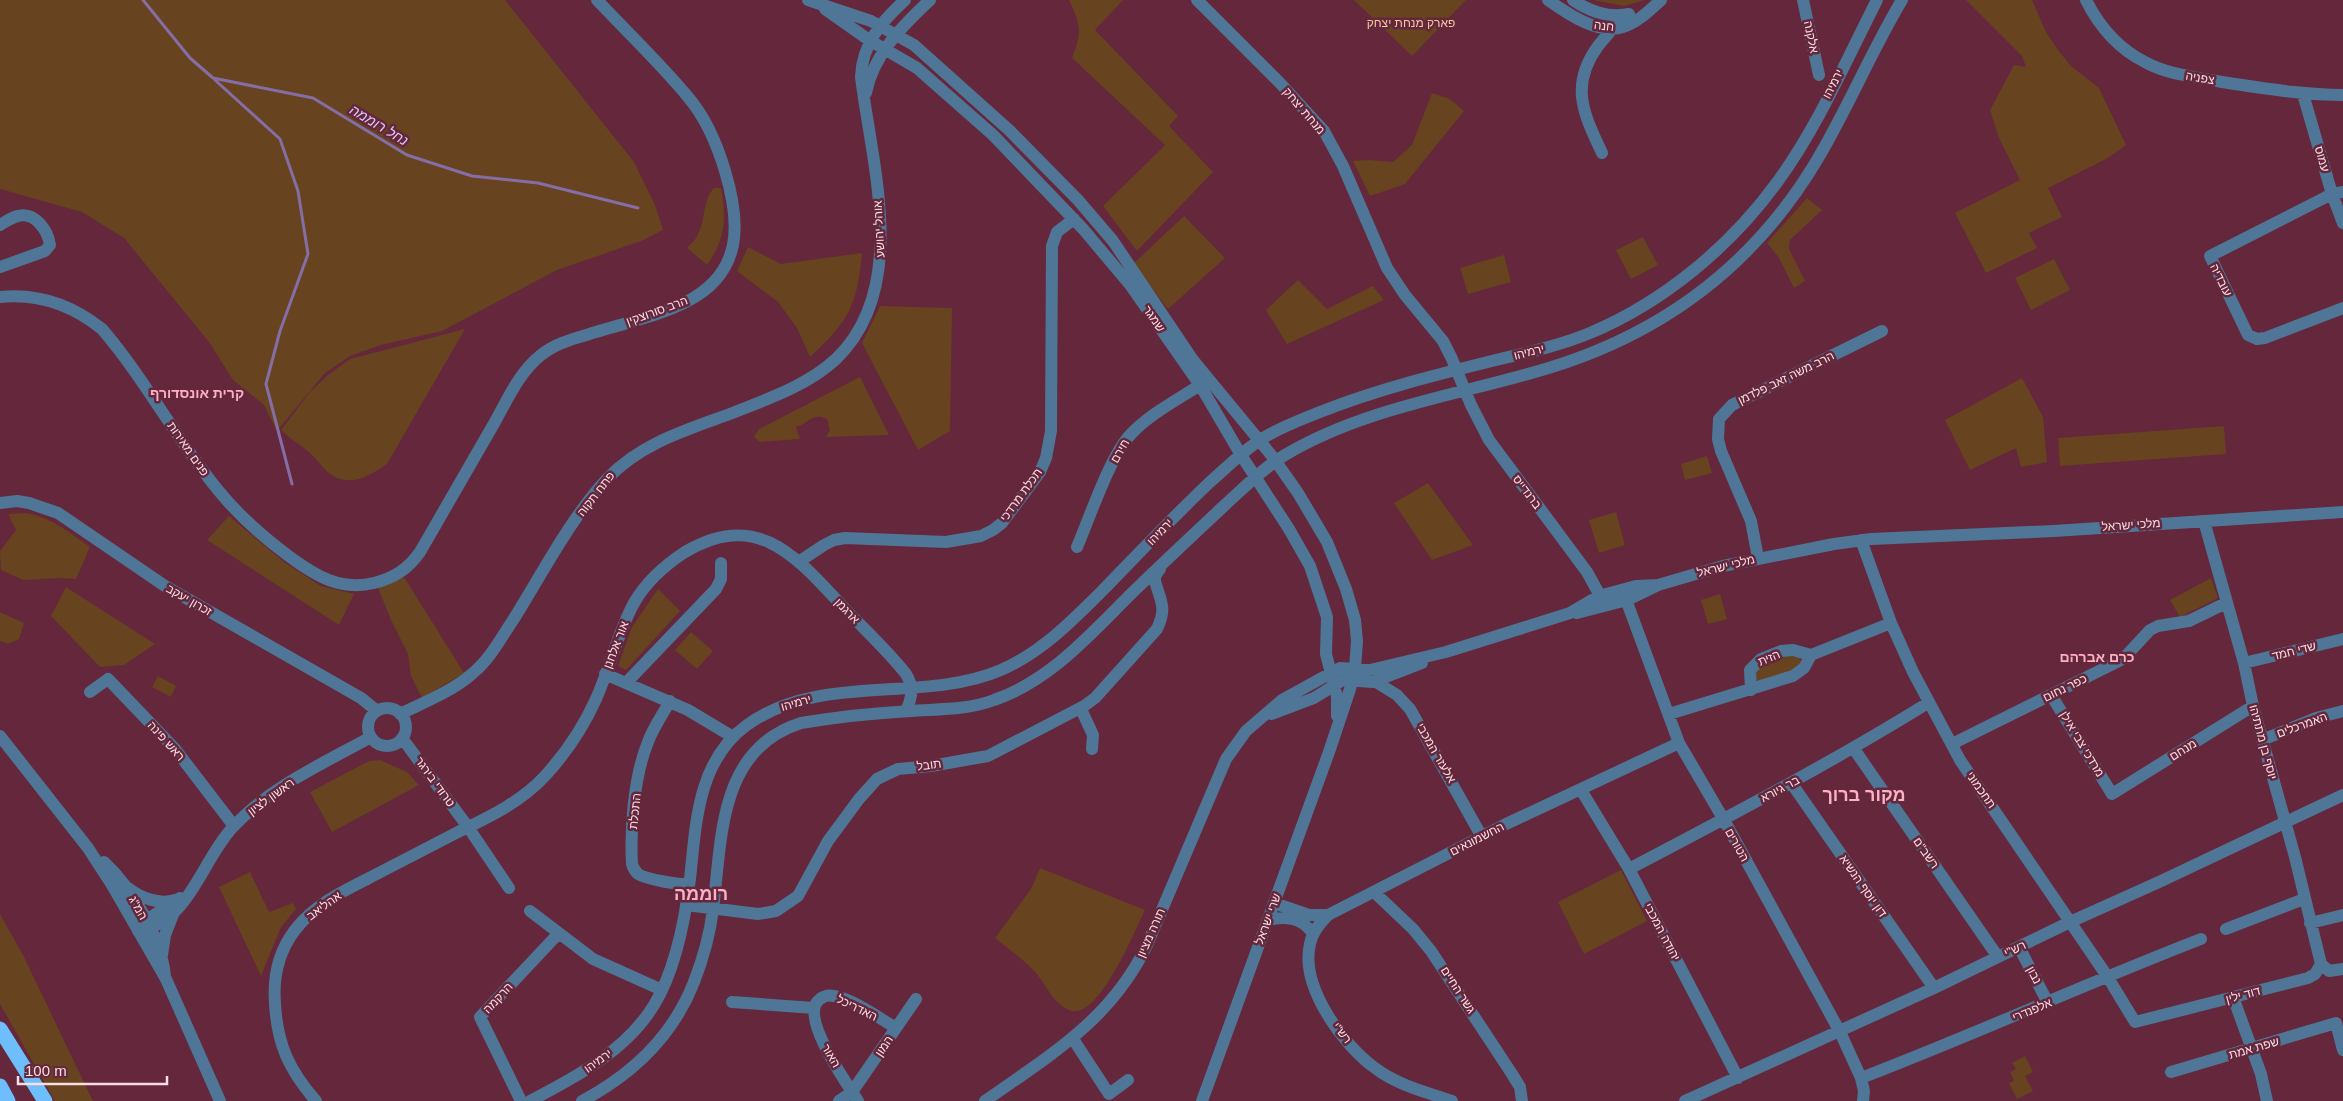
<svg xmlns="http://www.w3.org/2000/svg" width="2343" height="1101" font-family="Arial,'Noto Sans Hebrew',sans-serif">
  <rect width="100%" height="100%" fill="#64273b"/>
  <!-- green -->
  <path fill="#674320" d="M0,0h505l129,162 21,43 8,25 -22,11 -84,29 -115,61 -61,14 -31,11 -25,17 -48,58 -13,-26 -31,-25 -24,-38 -85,-104 -42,-26 -82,-23z
    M1069,0h54l-28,30 83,86 -9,10 44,46 -76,79 -34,-45 62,-61 -93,-87c10,-26 9,-32 -3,-58z
    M1354,0h112l-54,56z
    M1593,0h52l-21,6z
    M1966,0h66l14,32 12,18 13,16 28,22 27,57 -18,13 -60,30 14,29 -33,16 8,15 -51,25 -31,-60 65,-33 -21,-42 -9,-28 24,-45 12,2 -4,-11z
    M1432,93l18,6 14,12 -59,73 -35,12 -17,-35 17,-1 23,2 19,-17z
    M714,188h7c6,30 4,52 -14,77l-20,-17c3,-4 8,-7 10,-12 9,-15 5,-36 17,-48z
    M1807,198l15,12 -32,30 -1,9 16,32 -11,7 -15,-30 -12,-15z
    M1184,216l41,42 -57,51 -35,-45z
    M1643,237l15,28 -27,14 -15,-29z
    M748,247l33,17 81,-11c-5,53 -13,68 -52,104l-13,-29 -19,-26 -41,-31z
    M1504,255l7,27 -43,12 -8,-26z
    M2054,259l16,31 -39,20 -16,-32z
    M1298,280l29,29 46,-23 11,14 -97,44 -21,-34z
    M880,306l72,2 -2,123 -32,19 -56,-107z
    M465,329l-78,135c-18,12 -36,24 -57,10 -7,-5 -12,-14 -19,-20 -10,-9 -20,-14 -30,-24l29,-38 18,-17 22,-16z
    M860,377l29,58 -63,2 4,-7 -3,-11c-15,-7 -18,5 -31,8l4,12 -40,3 -6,-5 5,-8z
    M2022,378l21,39 4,45 -26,5 -5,-19 -46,22 -25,-50z
    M2224,426l2,28 -166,12 -2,-28z
    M1707,456l5,17 -27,7 -4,-16z
    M1428,483l45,62 -41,15 -38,-57z
    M1616,512l9,33 -26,8 -10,-33z
    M26,513c26,5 43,19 64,34l-14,32 -17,-1 -36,2 -22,-10 -1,-19 16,-21 -8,-16z
    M229,516l55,46 37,24 33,8 -15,31 -132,-85z
    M404,577l60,96 -42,25 -11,-22 -3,-22 -17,-34 -13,-32z
    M2211,578l7,20 -38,19 -10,-17z
    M66,587l89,57 -31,21 -24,2 -49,-51z
    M658,589l22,22 -54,59 -8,-4 14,-39z
    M1720,594l7,25 -19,5 -7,-24z
    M0,612l24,11 -5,16 -11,5 -8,-3z
    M691,632l22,19 -16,18 -22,-19z
    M1787,656l14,1 -1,7c-9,10 -30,18 -44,16l-2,-6 14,-14z
    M158,676l18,10 -5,11 -19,-10z
    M380,760l27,12 12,13 -87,47 -22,-40 59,-31z
    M1040,868l105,42c-10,20 -47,113 -76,100 -17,-8 -22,-24 -33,-37 -12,-13 -27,-24 -41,-35l36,-49z
    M1621,870l26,51 -63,33 -26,-52z
    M250,872l19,40 24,-9 3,6 -15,18 -20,49 -42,-89z
    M0,914l23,41 70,146h-38l-55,-97z
    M2025,1056l8,16 -8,4 8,15 -16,8 -8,-16 5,-2 -4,-9 6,-3 -4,-6z"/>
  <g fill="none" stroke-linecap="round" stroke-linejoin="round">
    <!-- stream -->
    <path stroke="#856ea5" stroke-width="3" d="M143,0l47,58 23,20 100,20 94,57 65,21 66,7 100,25
      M215,80l65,59 18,52 10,63 -28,77 -14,53 26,100"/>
    <!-- minor -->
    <path stroke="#4f7696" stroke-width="12" d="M808,0l63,21 43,24 95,85 69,70 35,41 80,119 79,96 26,37 29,49 19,47 9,31 2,21 -2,27 -5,21 -21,63 -127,349
      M1197,0l83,83 44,48 19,35 44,102 18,27 38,46 9,18 19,46 18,35 98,132 11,20 1,12
      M1548,0c20,14 50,35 75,27 14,-4 27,-17 38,-27
      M1573,0c16,11 36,18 56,14
      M1803,0l16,75
      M2086,0c13,26 33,49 59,62 23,13 52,15 77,20 41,6 80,13 121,13
      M825,9l44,31 48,28 76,67 91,95 47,56 69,99 41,70 48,74 21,37 17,51 -1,37 11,43v19
      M866,93c7,-38 37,-68 64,-93
      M2303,94l29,100 11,29
      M1602,153c-18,-39 -33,-67 -4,-107 8,-10 17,-19 24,-30
      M2343,192l-11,2 -122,62 38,79 9,4 8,-1 78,-30
      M0,225c5,-3 12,-8 18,-9 17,-5 30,15 32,29l-5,6 -45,16
      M0,297c39,-4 72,8 102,32 43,50 74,110 116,161 21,26 45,47 72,67 26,19 50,34 84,26 20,-5 34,-14 46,-31 24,-42 48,-83 72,-125 14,-24 26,-54 49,-72 16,-13 36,-17 55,-23 29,-9 63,-16 90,-30 57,-29 55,-78 39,-131 -8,-27 -19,-53 -37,-74 -28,-34 -61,-65 -91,-97
      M0,503l17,-2 12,2 29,10 107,73 196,112 16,13
      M2204,521l40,142 9,43 42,151 26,107 8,7 14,-2
      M1861,540l30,83 22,49 47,88 147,216 28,46 173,-44 7,-4 6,-10
      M1077,547c13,-30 33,-91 54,-113 19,-20 46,-34 69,-49
      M1758,558l-7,-37 -30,-70 -3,-12 1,-20 13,-14 150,-74
      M800,561l24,-16 10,-5 11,-2 101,4 35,-6 12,-6 9,-7 38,-51 6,-14 5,-27 1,-185 5,-14 17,-13
      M1629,592l-2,6 1,7 51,138 45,77 116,212 21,46 3,13 -1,10
      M1577,613l50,-13 31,-15 65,-19 111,-22 37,-5 183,-8 289,-19
      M2244,663l99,-24
      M605,674l83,36 45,27
      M1376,682l21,13 13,14 72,128
      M626,683l90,-94 5,-10v-16
      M1751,690l-1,-20 11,-11 20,-8 12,-1 18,5 80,-32
      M90,692l18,-13 67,70 59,77
      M2051,695l61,99 141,-88
      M670,701c-7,13 -17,27 -22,41 -14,34 -18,86 -16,122 1,4 3,7 6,10 8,5 43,12 51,9
      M368 727a19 19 0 1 1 38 0a19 19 0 1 1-38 0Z
      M1081,709l12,26 -1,14
      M400,714c25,-12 53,-23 73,-41 18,-15 29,-37 42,-56 28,-45 57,-101 93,-139 34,-36 82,-49 127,-66 35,-14 73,-27 101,-53 74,-71 36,-193 25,-282 1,-33 20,-55 44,-77
      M1272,714l42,-16 29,-18 30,2 49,-19
      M1669,714l124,-38 11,-8 7,-13
      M0,736l88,112 24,37 54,94 54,122
      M402,738l66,89 41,61
      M2262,740l54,-22 27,-7
      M1952,744l171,-85 27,-29 8,-4 31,-5 37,-18
      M1854,749l144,208
      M1792,784l142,204
      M1581,790l48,79 109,209
      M104,862c28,26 58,77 61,115
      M1629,869c101,-53 202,-106 299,-166
      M128,888c13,10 31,17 47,12
      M1374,892l39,37 18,22 81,123 8,13 2,14
      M1274,903l35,12h19l178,-91 173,-81
      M686,905l72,9 18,-3 22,-15 30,-55 31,-42 18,-20 21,-10 33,-3 57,-10 96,-50 11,-8 62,-69c10,-22 4,-26 -2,-48v-5l5,-7
      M530,911l63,48 69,31
      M1328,915c-8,8 -16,17 -18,29 -10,42 32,100 65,124 22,17 51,24 77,33
      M1268,920c17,-4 35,-2 45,14
      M2310,923l33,-8
      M141,926l4,-5 35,-23
      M2226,929l78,-30
      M138,931c52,-9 63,-70 95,-104 37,-40 91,-64 138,-90
      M2019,947l29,56
      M162,955l3,-20 9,-23
      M2233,997l28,77 6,27
      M732,1002l82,6
      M1073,1039l36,55 19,-14
      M2171,1072l165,-49 7,27
      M1861,1078c115,-44 226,-95 340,-139
      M316,1101c-27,-31 -39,-57 -41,-98 -2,-26 4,-52 20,-73 19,-25 48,-39 76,-53 29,-15 58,-30 87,-45 31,-15 63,-30 87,-56 21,-23 38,-48 51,-77 14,-31 21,-65 38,-96 12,-21 31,-38 51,-51 74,-44 113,7 161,58 20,21 42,41 60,64 8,13 6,24 0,37
      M521,1101l-41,-84 78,-83
      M530,1101c46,-24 96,-50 124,-96 22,-36 31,-85 36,-126 6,-55 7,-118 57,-154 73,-53 174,-21 254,-55 41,-18 72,-50 103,-81 35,-36 69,-72 106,-107 16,-14 32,-30 50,-42 18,-12 40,-20 60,-28 58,-23 119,-38 180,-53 30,-7 61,-14 90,-26 74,-31 141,-87 188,-152 40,-55 68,-120 99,-181
      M582,1101c51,-27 91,-65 112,-119 9,-23 16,-48 19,-73 9,-70 5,-160 88,-186 36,-6 74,-10 110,-12 28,-2 57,-1 83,-11 58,-20 98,-68 141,-110 30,-29 61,-58 91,-86 19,-17 37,-36 59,-49 75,-45 167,-59 250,-83 122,-34 217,-103 282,-212 31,-52 54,-108 85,-160
      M839,1101l13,-9 64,-93
      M858,1101c-11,-17 -60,-86 -38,-102 4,-3 9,-4 14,-3 19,3 45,22 62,32
      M985,1101c65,-46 126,-81 162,-156l79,-186 20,-28 36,-31 58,-32 30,2 76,-18 124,-39 29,-17 37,-10 22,-1
      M1685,1101l249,-113 136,-66 89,-40 184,-87"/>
    <!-- highway -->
    <path stroke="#6dbefa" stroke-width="15" d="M0,1029l45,72
      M0,1086l8,15"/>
  </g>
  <g text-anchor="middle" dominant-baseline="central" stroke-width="5" stroke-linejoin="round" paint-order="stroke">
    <!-- park labels -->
    <g font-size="12" fill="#f5caa4" stroke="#64273b">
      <text x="1411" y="23">פארק מנחת יצחק</text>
    </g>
    <!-- street labels -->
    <g font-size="12" fill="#fcdde4" stroke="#64273b">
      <text transform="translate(1604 26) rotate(7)">חנה</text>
      <text transform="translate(1811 37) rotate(78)">אלקנה</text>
      <text transform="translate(2200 78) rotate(10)">צפניה</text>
      <text transform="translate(1833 84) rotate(-63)">ירמיהו</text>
      <text transform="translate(1304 111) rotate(49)">מנחת יצחק</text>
      <text transform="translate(2322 159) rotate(74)">עמוס</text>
      <text transform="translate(879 229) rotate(-93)">אוהל יהושע</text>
      <text transform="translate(2221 280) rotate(64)">עובדיה</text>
      <text transform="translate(657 311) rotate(-20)">הרב סורוצקין</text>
      <text transform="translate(1154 319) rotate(55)">שמגר</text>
      <text transform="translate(1529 352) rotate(-14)">ירמיהו</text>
      <text transform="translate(1786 378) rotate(-26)">הרב משה זאב פלדמן</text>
      <text transform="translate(188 449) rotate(55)">פנים מאירות</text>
      <text transform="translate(1120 451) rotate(-60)">חירם</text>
      <text transform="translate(1527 492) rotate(53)">ברנדייס</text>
      <text transform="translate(596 494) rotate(-52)">פתח תקוה</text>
      <text transform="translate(1021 495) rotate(-54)">תכלת מרדכי</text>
      <text transform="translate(2131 525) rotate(-4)">מלכי ישראל</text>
      <text transform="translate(1160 532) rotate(-46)">ירמיהו</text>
      <text transform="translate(1726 566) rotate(-14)">מלכי ישראל</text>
      <text transform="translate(189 600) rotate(30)">זכרון יעקב</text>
      <text transform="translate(847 611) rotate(46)">ארגמן</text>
      <text transform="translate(616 645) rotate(-69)">אור אלחנן</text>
      <text transform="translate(2294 651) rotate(-14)">שדי חמד</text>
      <text transform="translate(1769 658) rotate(-23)">הזית</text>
      <text transform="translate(2065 688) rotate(-26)">כפר נחום</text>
      <text transform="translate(796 703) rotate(-16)">ירמיהו</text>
      <text transform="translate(2302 725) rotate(-20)">האמרכלים</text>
      <text transform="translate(166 741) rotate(48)">ראש פינה</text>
      <text transform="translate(2263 742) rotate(75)">יוסף בן מתתיהו</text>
      <text transform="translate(2082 744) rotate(59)">מרדכי צבי אילן</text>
      <text transform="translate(2183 750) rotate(-32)">מנחם</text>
      <text transform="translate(1436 753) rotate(60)">אלעזר המכבי</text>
      <text transform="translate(929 765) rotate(-7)">תובל</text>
      <text transform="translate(435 782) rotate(54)">טרודי בירגר</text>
      <text transform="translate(1780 789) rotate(-28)">בר גיורא</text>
      <text transform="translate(1981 790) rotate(55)">תחכמוני</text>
      <text transform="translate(271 797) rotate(-36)">ראשון לציון</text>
      <text transform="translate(635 811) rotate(-84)">התכלת</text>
      <text transform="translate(1477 839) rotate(-27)">החשמונאים</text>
      <text transform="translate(1737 845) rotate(61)">הטורים</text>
      <text transform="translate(1926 853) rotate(55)">רשב"ם</text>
      <text transform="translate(1863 886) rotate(55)">דון יוסף הנשיא</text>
      <text transform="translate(324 906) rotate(-36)">אהליאב</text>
      <text transform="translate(138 908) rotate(61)">המ"ג</text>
      <text transform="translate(1268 919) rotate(-70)">שרי ישראל</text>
      <text transform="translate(1662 932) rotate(62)">יהודה המכבי</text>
      <text transform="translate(1151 933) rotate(-66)">תורה מציון</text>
      <text transform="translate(2015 949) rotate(-25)">רש"י</text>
      <text transform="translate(2034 975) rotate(62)">נבון</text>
      <text transform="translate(1458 990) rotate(57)">גשר החיים</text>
      <text transform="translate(2243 995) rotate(-15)">דוד ילין</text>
      <text transform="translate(498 998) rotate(-47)">הרקמה</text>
      <text transform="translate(857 1008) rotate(26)">האדריכל</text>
      <text transform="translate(2032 1010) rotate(-23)">אלפנדרי</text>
      <text transform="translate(1342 1033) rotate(53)">רש"י</text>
      <text transform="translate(884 1046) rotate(-56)">המון</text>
      <text transform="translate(2254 1048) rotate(-16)">שפת אמת</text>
      <text transform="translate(831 1056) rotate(60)">האור</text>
      <text transform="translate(598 1061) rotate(-36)">ירמיהו</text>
    </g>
    <!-- water labels -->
    <g font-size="14" font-style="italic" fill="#dcc9fa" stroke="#64273b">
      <text transform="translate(379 125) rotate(31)">נחל רוממה</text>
    </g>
    <!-- neighbourhood labels -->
    <g font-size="14" font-weight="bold" fill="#fcb0c3" stroke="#64273b">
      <text x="197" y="393">קרית אונסדורף</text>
      <text x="2097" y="657">כרם אברהם</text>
    </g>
    <!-- district labels -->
    <g font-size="18" font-weight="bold" fill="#fcb0c3" stroke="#64273b">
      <text x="1864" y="795">מקור ברוך</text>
      <text x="701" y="894">רוממה</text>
    </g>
  </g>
  <!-- scale -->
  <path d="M18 1076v8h149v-8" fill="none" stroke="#fcdde4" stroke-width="2.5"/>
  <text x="25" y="1076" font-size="15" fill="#fcdde4" stroke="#64273b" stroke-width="4" paint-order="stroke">100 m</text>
</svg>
